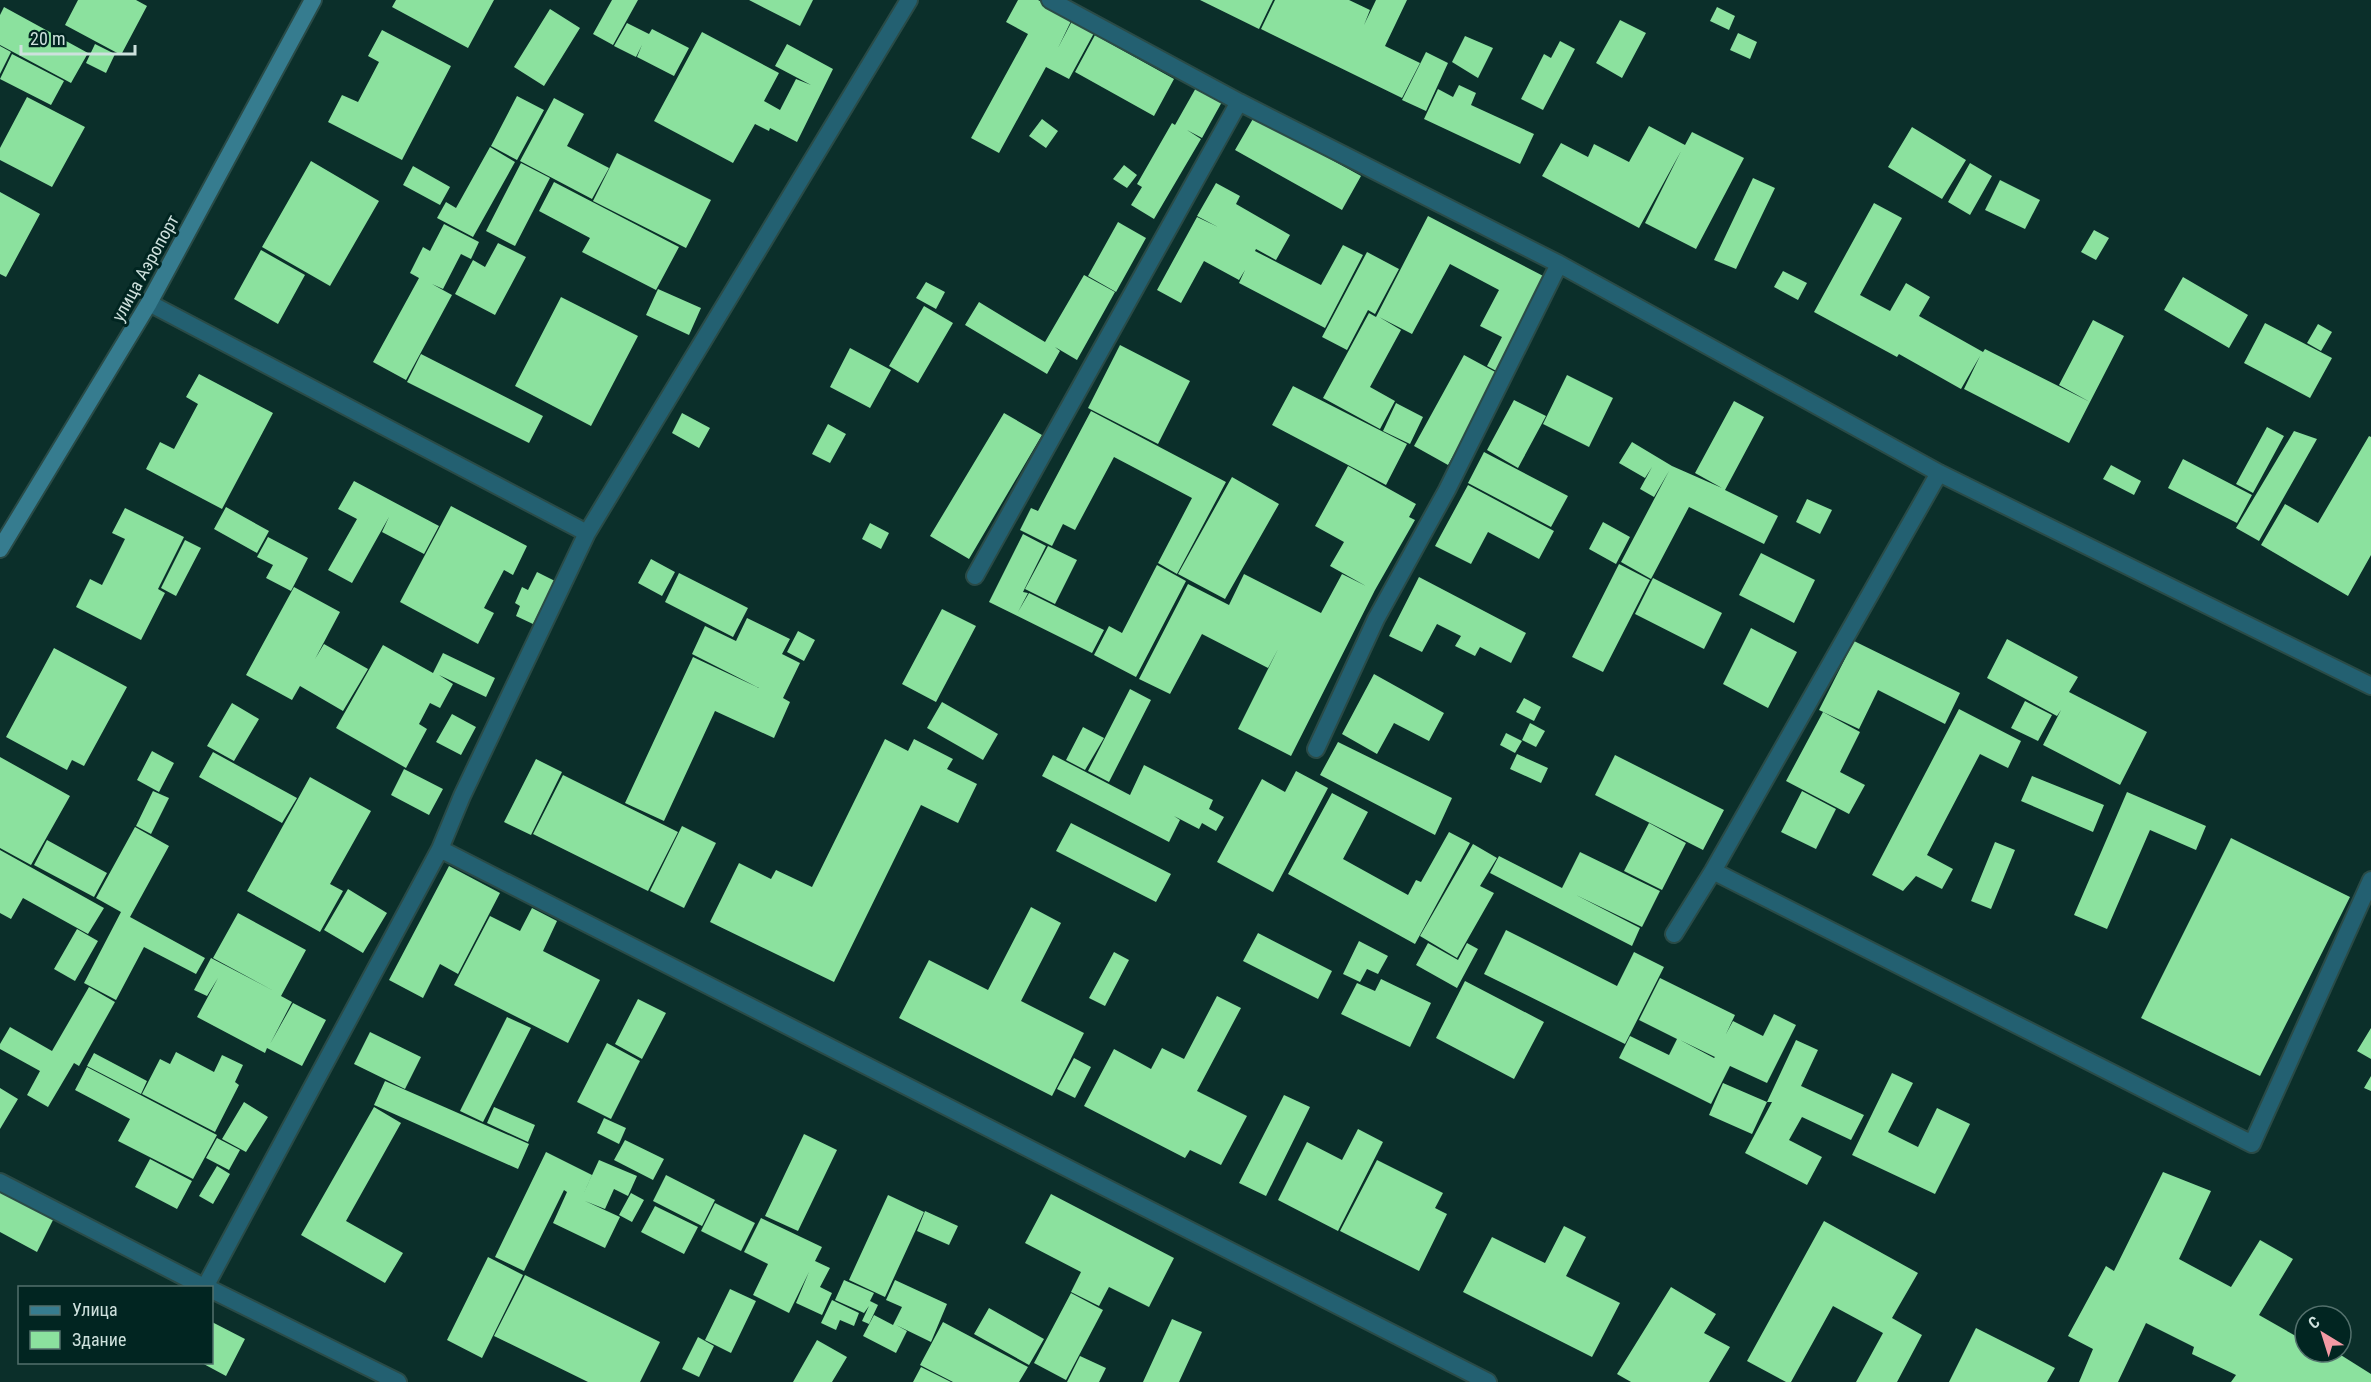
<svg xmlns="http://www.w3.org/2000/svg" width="2371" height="1382" font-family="'Roboto Condensed',sans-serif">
  <rect width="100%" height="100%" fill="#0b2f2a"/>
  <!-- building -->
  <path fill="#8be19e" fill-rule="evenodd" d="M78,0h58l11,6 -26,49 -56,-30z
    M396,0h98l-26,48 -76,-41z
    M612,0h26l-25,45 -20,-11z
    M749,0h64l-13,26z
    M1018,0h20l34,19 -14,29 14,-27 22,12 -25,46 -23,-12 -47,86 -28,-15 57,-104 -22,-12z
    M1200,0h73l-14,29z
    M1275,0h74l21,10 -6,15 12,-25h31l-22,46 35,17 -18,35 -141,-69z
    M4,7l84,46 -17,30 -71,-38v-30z
    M1717,7l18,9 -6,14 -19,-9z
    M550,9l30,19 -36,58 -30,-19z
    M1620,20l26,13 -24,45 -26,-15z
    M627,23l22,11 3,-5 37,19 -15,28 -37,-19 5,-12 -6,12 -22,-11z
    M382,30l69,36 -49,94 -74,-38 14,-27 16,7 21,-40 -11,-6z
    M702,32l77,41 -15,28 16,9 16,-31 15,6 -36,-19 12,-22 46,25 -36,73 -27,-14 -1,3 -14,-7 -22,39 -79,-42z
    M1738,33l19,9 -7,17 -20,-9z
    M1095,35l79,44 -20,37 -79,-44z
    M1465,36l28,12 -15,30 -26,-16z
    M1560,41l15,8 -32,61 -22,-11 23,-45 7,4z
    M95,44l20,10 -9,19 -20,-10z
    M0,46l11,6 -11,22z
    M1426,52l22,11 -22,48 -24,-11z
    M12,54l52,27 -13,24 -51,-26z
    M1459,85l17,8 -5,12 63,29 -14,30 -96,-45 14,-30 15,8z
    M1197,86l26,14 -21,38 -15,-8 14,9 -47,80 -23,-14 11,-18 -5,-3 35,-61 3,2z
    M517,96l27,14 -27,50 -26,-14z
    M27,97l58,30 -33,60 -52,-27v-12z
    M554,98l30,16 -17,32 42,22 -17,31 -72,-38z
    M1254,117l107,59 -19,34 -107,-60z
    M1042,119l16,12 -12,17 -17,-12z
    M1649,126l36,19 7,-13 52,26 -48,91 -51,-26 36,-72 -42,77 -97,-52 19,-33 27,14 6,-13 35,18z
    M1912,127l54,33 -24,39 -54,-32z
    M490,147l25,15 -42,75 -36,-19 9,-16 10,6z
    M617,153l94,47 -25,48 -93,-47z
    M311,161l68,40 -49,85 -68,-39z
    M521,163l29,15 -35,68 -29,-15z
    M1970,163l22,13 -22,39 -22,-13z
    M1124,165l13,10 -10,13 -14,-9z
    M413,166l37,21 -10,18 -37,-20z
    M1753,178l22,10 -39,81 -22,-9z
    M2000,180l40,20 -15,29 -40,-19z
    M554,182l125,65 -23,43 -74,-38 8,-14 -51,-27z
    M1216,183l24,13 -4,8 54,31 -14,25 -20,-11 -1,2 66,34 22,-40 20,10 -38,73 -86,-45 6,-13 -6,10 -35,-19 -23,42 -24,-13 40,-73 21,10 -21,-11z
    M0,192l40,22 -34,63 -6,-3z
    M1874,203l28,15 -42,77 30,16 16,-28 24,14 -11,19 64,36 2,-3 105,53 -21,41 -105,-54 16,-33 -19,33 -62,-35 -2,3 -83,-45z
    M1428,216l121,63 -49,94 -13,-7 15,-29 -22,-11 19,-36 -49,-26 -38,70 -33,-17 22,13 -31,57 25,14 -15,28 -57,-31 46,-85 7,4z
    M1118,222l28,16 -30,54 -28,-16z
    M444,224l35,18 -8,17 -10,-5 -18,35 -11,-5 20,11 -46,85 -33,-18 46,-84 -9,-5 13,-26 7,4z
    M2094,230l15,8 -13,22 -15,-8z
    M498,243l28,14 -31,58 -40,-21 18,-34 12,7z
    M261,250l44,25 -27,49 -44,-25z
    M1367,252l32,17 -24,45 -7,-4 -21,40 -25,-13z
    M1783,271l24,12 -9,17 -24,-13z
    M1084,275l31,17 -38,68 -22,-13 5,4 -13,23 -82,-49 14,-23 66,40z
    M2183,277l65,38 -19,33 -65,-38z
    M926,282l19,10 -9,17 -20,-11z
    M658,289l43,19 -12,27 -43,-20z
    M561,297l77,39 -47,90 -76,-40z
    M924,306l29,17 -35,60 -29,-17z
    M2093,320l31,16 -34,66 -31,-17z
    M2265,323l67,35 -22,40 -66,-35z
    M2318,324l14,8 -11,19 -14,-8z
    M1120,345l70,36 -32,63 -70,-36z
    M850,348l41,22 -21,38 -40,-21z
    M421,354l122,62 -14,27 -122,-61z
    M1464,355l35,19 -51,91 -34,-19z
    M199,374l74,39 -51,96 -76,-40 14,-27 14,7 24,-45 -12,-7z
    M1567,375l46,23 -24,49 -46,-23z
    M1293,386l114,58 -21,41 -114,-60z
    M1514,400l32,16 -28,52 -31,-18z
    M1734,401l30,16 -39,73 53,26 -14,28 -75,-37 -38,72 -30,-17 48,-91 -15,26 -14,-8 12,-22 -7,11 -26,-15 13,-21 40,24 50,22 -27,-15z
    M1396,403l27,14 -13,27 -27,-13z
    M1091,411l135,71 -49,92 -19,-11 34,-65 -78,-41 -39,73 -12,-6 -11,22 -32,-16 11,-22 7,3z
    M682,413l28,15 -11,20 -27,-15z
    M1004,413l38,22 -73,124 -39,-23z
    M828,424l18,10 -16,29 -18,-9z
    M2267,427l17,9 -31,57 -17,-9z
    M2294,431l23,8 -58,102 -23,-13z
    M2369,436l2,1v118l-23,41 -87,-51 24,-41 33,19z
    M1484,452l84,44 -17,31 -83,-44z
    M2183,459l69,36 -15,28 -69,-35z
    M2111,465l30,16 -7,14 -31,-16z
    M1348,466l68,38 -7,13 6,3 -40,70 -84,166 -53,-27 40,-80 -10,19 -66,-34 -32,60 -31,-15 49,-95 41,21 15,-31 77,39 21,-39 24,12 -36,-20 14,-24 -29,-16z
    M1232,477l47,27 -54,95 -47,-25z
    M354,481l85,45 -15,28 -42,-22 7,-15 -37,66 -24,-13 29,-51 -19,-10z
    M1468,485l86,46 -15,28 -51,-27 -17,32 -36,-18z
    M1807,499l25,11 -12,24 -24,-12z
    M451,506l76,40 -14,29 -9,-5 -20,38 10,5 -16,31 -78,-42z
    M226,507l43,24 -12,22 -43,-24z
    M125,508l59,29 -26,52 7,4 -24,47 -65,-33 14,-28 12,6 23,-46 -13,-6z
    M1603,522l27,15 -14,27 -27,-15z
    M870,523l19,10 -8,16 -19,-10z
    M1023,534l23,12 -23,46 5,1 -10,19 11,-19 75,37 -12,23 -103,-51z
    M268,537l40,21 -17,33 -25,-13 7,-13 -16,-8z
    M185,540l16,8 -25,48 -15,-8z
    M1048,546l29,14 -22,44 -30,-15z
    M1761,553l54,27 -21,43 -55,-28z
    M651,559l24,13 -13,24 -24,-13z
    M1619,564l31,16 -47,92 -31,-15z
    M1157,565l29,16 -50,96 -42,-22 15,-29 13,7z
    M537,572l18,9 -22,43 -17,-8 4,-10 -5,-3 7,-16 6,3z
    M679,573l69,35 -15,29 -68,-35z
    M1419,577l107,56 -15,30 -31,-16 -5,9 -20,-10 6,-10 -24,-12 -15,28 -33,-16z
    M1653,578l69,35 -18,36 -69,-35z
    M294,587l46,25 -25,47 9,-15 44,25 -25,42 -43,-25 -8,14 -46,-25z
    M942,609l34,17 -40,76 -34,-18z
    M747,618l43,21 -8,15 18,9 -17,35 7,4 -16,36 -59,-27 -51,110 -39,-18 68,-146 66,31 -67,-34 13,-28 31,15z
    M1751,628l46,24 -29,56 -45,-24z
    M798,631l17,9 -11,21 -17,-9z
    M2007,639l71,38 -9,15 78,40 -27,53 -77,-40 18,-35 -4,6 -70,-38z
    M1854,641l106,52 -15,31 -67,-34 -19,39 -40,-19z
    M383,645l50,28 10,-20 52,25 -9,19 -47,-22 14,9 -13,24 -10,-5 -11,21 8,5 -21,39 -70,-40z
    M54,648l73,39 -43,79 -12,-6 -5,10 -61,-33z
    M1374,674l70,39 -15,28 -35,-18 -17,31 -35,-20z
    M1130,689l21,11 -42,82 -21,-11z
    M1524,698l17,9 -7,14 -18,-9z
    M2025,701l27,14 -14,26 -27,-13z
    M942,702l56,32 -15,26 -56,-32z
    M232,703l27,16 -25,42 -27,-15z
    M1959,709l62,32 -13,27 -28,-14 -53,101 26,14 -11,20 -26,-13 -13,15 -31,-16z
    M1823,712l37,20 -20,40 25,13 -16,29 -63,-33z
    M452,714l24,13 -15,28 -25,-13z
    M1530,723l15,8 -9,16 -14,-7z
    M1083,727l21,11 -19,32 -19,-10z
    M1506,733l16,8 -7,12 -15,-8z
    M885,739l23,12 6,-12 39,20 -6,10 30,15 -19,39 -37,-18 -87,177 -124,-60 29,-59 32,16 5,-9 36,17z
    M1338,742l114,56 -17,37 -115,-60z
    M152,751l22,12 -15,29 -22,-12z
    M213,752l84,46 -15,25 -83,-46z
    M1517,754l31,14 -7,15 -31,-14z
    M1053,755l77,40 14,-30 69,35 -4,9 15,8 -8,14 -14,-8 -3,6 -25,-13 6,4 -11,22 -127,-66z
    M1615,755l109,55 -21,40 -108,-55z
    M0,757l70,39 -39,69 -31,-17z
    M536,759l26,13 -31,63 -27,-13z
    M404,769l39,20 -14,26 -38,-20z
    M1296,771l32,17 -55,104 -56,-30 45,-83 23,13z
    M563,775l115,57 -30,59 -115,-57z
    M2032,776l72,29 -11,27 -72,-31z
    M310,777l61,34 -41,73 13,7 -23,41 -73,-41z
    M153,791l16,7 -18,36 -15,-8z
    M1802,791l34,18 -20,40 -35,-17z
    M2127,792l79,34 -10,24 -46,-20 -43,99 -33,-14z
    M1332,793l36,19 -25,47 65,36 8,-15 5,2 28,-50 21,11 -55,101 -127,-70z
    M1071,823l100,51 -15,28 -100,-51z
    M1649,823l37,20 -24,47 -38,-19z
    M682,826l34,17 -32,65 -34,-17z
    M135,827l34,19 -39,71 75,41 -9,16 -52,-27 -28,53 -32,-17 37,-71 -25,-14z
    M2231,838l119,59 -90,179 -119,-58z
    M47,840l60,33 -13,24 -60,-32z
    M1995,842l20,8 -24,59 -20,-8z
    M1473,844l24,14 -17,28 14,7 -37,65 -37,-22z
    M0,850l104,58 -16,26 -65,-36 -12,21 -11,-6z
    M1580,852l80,39 -18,36 -66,-32 64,33 -8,18 -142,-73 9,-17 63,32z
    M449,866l51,27 -42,81 -18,-10 -17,34 -34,-18z
    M348,889l39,24 -24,40 -39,-23z
    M1031,907l30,16 -40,78 63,32 -32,63 -153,-78 30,-58 59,30z
    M532,908l25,13 -14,30 57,29 -32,63 -114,-58 36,-69 30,15z
    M238,913l68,37 -25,46 11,6 -22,42 23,-41 33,17 -24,46 -35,-18 -2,5 -68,-36 21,-39 -11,18 -13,-6 17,-32 63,33 -61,-33z
    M77,929l21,12 -23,40 -21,-12z
    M1506,930l111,56 17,-34 30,15 -39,77 -141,-70z
    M1258,933l74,38 -14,28 -75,-38z
    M1359,941l29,15 -10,18 -11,-5 -7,13 -17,-8z
    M1428,943l30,17 9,-17 11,6 -21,39 -41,-23z
    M1114,952l15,8 -24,46 -16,-8z
    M1660,978l75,37 -9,19 7,-13 30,15 11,-22 22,11 -29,58 -37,-17 -19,38 -92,-46 11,-22 39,19 8,-16 -38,-19zM1680,1040l35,17 -1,1z
    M1381,979l50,24 -21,44 -69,-33 16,-31 18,8z
    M1465,981l79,41 -30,57 -78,-41z
    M89,987l26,15 -36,64 -5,-3 -26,44 -21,-12 13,-24 -40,-22v-5l10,-17 42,24z
    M1217,996l24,12 -44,83 50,25 -26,49 -31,-15 -5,8 -101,-52 30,-57 37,20 11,-21 22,11z
    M638,999l28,14 -24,46 -27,-15z
    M507,1017l24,11 -48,94 -23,-11z
    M2371,1028v31l-14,-8z
    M370,1032l51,25 -16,32 -51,-25z
    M1796,1040l22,10 -17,36 63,29 -13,25 -49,-23 -13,23 33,17 -15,28 -62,-32 27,-51h-5z
    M607,1043l33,18 -29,58 -34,-17z
    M176,1052l38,20 8,-17 21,10 -8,17 4,3 -24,47 -73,-38 18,-35 10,5z
    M94,1053l53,28 -6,13 -54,-28z
    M1074,1058l17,9 -16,31 -18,-9z
    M87,1067l130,68 -24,44 -75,-38 12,-22 -55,-29z
    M1892,1073l21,10 -25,49 30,15 19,-39 33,16 -35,70 -83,-39z
    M2371,1076v15l-7,-3z
    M385,1081l144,63 -11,25 -144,-64z
    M1723,1083l44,19 -15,32 -43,-19z
    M0,1088l18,11 -18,30z
    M1284,1095l26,12 -44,89 -27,-13z
    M244,1102l24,15 -22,35 -24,-13z
    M374,1107l27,16 -55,98 57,32 -18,30 -84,-48z
    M494,1107l41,18 -7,17 -41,-19z
    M604,1118l22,10 -7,16 -22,-11z
    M1358,1129l25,13 -45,89 -60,-31 29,-58 35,18z
    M804,1134l33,16 -39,81 -33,-15z
    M217,1138l23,12 -11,20 -23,-12z
    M625,1140l39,19 -11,21 -39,-20z
    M546,1152l46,23 -11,24 18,-39 38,16 -9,20 -14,-7 -9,20 -20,-8 35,16 -15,31 -52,-25 14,-31 -3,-2 -40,81 -29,-14z
    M150,1159l42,22 -15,28 -42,-22z
    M1377,1160l66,33 -8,15 12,6 -28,57 -79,-40z
    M217,1166l13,8 -17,30 -14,-8z
    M2163,1172l48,19 -32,68 52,28 29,-47 33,19 -34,56 42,24 4,-4v17h31l35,22v8h-140l5,-7 -44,-21 2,-7 -48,-24 -28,59h-39l14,-33 -25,-13 38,-70 8,5z
    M666,1175l49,25 -13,26 -49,-25z
    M0,1188l55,28 -18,36 -37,-20z
    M631,1193l13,7 -12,22 -13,-7z
    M1051,1194l123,64 -25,49 -40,-20 -10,19 -28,-14 10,-20 -56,-29z
    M888,1195l36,17 -39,85 -36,-17z
    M715,1203l40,20 -14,28 -40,-20z
    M655,1206l43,21 -14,27 -43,-22z
    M925,1211l33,15 -9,19 -32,-14z
    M761,1218l61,29 -7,14 15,7 -10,19 12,6 -10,22 -26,-12 13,-31 -20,41 -36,-18 15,-31 -24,-12z
    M1824,1221l94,52 -26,45 30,17 -25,47h-41l27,-49 -50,-27 -42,76h-5l-39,-21z
    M1564,1226l22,11 -20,39 54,27 -28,54 -129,-65 29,-55 53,26z
    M488,1257l35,18 -41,83 -35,-18z
    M525,1275l135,67 -20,40h-52l-94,-46z
    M844,1280l30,13 -4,8 8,4 -9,19 -7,-3 7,-15 -5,7 -29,-13z
    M895,1280l52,24 -16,38 -35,-17 11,6 -11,22 -33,-17 11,-21 19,10 9,-18 -16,-7z
    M1671,1287l45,27 -12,19 26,14 -21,35h-78l-14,-8z
    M730,1289l26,12 -25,52 -26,-13z
    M1071,1293l32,17 -37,70 -32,-17z
    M832,1300l27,13 -5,13 -14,-6 -4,10 -15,-7z
    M989,1308l55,31 -15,26 -55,-31z
    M1172,1319l30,13 -23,50h-36z
    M212,1322l33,17 -19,37 -26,-14h12z
    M943,1322l85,45 -9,15h-66l-33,-17z
    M1976,1328l79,40 -8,14h-98z
    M698,1337l16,9 -15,31 -17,-8z
    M817,1340l30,17 -15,25h-39z
    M1080,1356l26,12 -7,14h-32z
    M921,1367l30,15h-38z"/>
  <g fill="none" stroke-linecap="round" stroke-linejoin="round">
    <defs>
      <path id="minor" d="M1050,0l189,102 320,162 380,209 432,213
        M149,303l438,230
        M975,576l264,-474
        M1316,749l60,-130 71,-129 112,-226
        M440,849l1048,533
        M1713,871l539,273 119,-264
        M1674,934l39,-63 226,-398
        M0,1182l206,106
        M205,1287l235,-438 22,-53 125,-263 322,-533
        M212,1290l186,92"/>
      <path id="secondary" d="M0,549l149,-246 164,-303"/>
    </defs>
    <!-- minor casing -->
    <use href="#minor" stroke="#2a4b47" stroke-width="20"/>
    <!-- secondary casing -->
    <use href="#secondary" stroke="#2a4b47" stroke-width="20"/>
    <!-- minor -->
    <use href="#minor" stroke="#236071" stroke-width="16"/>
    <!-- secondary -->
    <use href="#secondary" stroke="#367c8f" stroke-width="16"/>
  </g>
  <g text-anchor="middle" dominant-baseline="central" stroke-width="6" stroke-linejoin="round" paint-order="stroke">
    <!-- street labels -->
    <g font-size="18" fill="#cee1dd" stroke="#012521">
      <text transform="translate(145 268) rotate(-61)">улица Аэропорт</text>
    </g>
  </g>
  <!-- legend -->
  <rect x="18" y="1286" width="195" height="78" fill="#012521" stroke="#53706c" stroke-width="1.5"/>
  <rect x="30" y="1306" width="30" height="9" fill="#367c8f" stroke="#53706c" stroke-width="1.5"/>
  <text x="72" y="1316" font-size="18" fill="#cee1dd">Улица</text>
  <rect x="30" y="1331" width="30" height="18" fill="#8be19e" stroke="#53706c" stroke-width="1.5"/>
  <text x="72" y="1346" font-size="18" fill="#cee1dd">Здание</text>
  <!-- north arrow -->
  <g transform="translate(2323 1334) rotate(322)"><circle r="28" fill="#012521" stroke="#53706c" stroke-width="1.5"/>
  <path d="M0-4.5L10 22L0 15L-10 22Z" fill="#f49aa4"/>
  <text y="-9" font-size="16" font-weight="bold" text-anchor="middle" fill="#cee1dd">С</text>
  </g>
  <!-- scale -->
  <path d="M21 45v9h114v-9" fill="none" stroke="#cee1dd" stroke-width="3"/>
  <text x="30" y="45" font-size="18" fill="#cee1dd" stroke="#012521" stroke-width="4.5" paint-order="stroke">20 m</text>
</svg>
